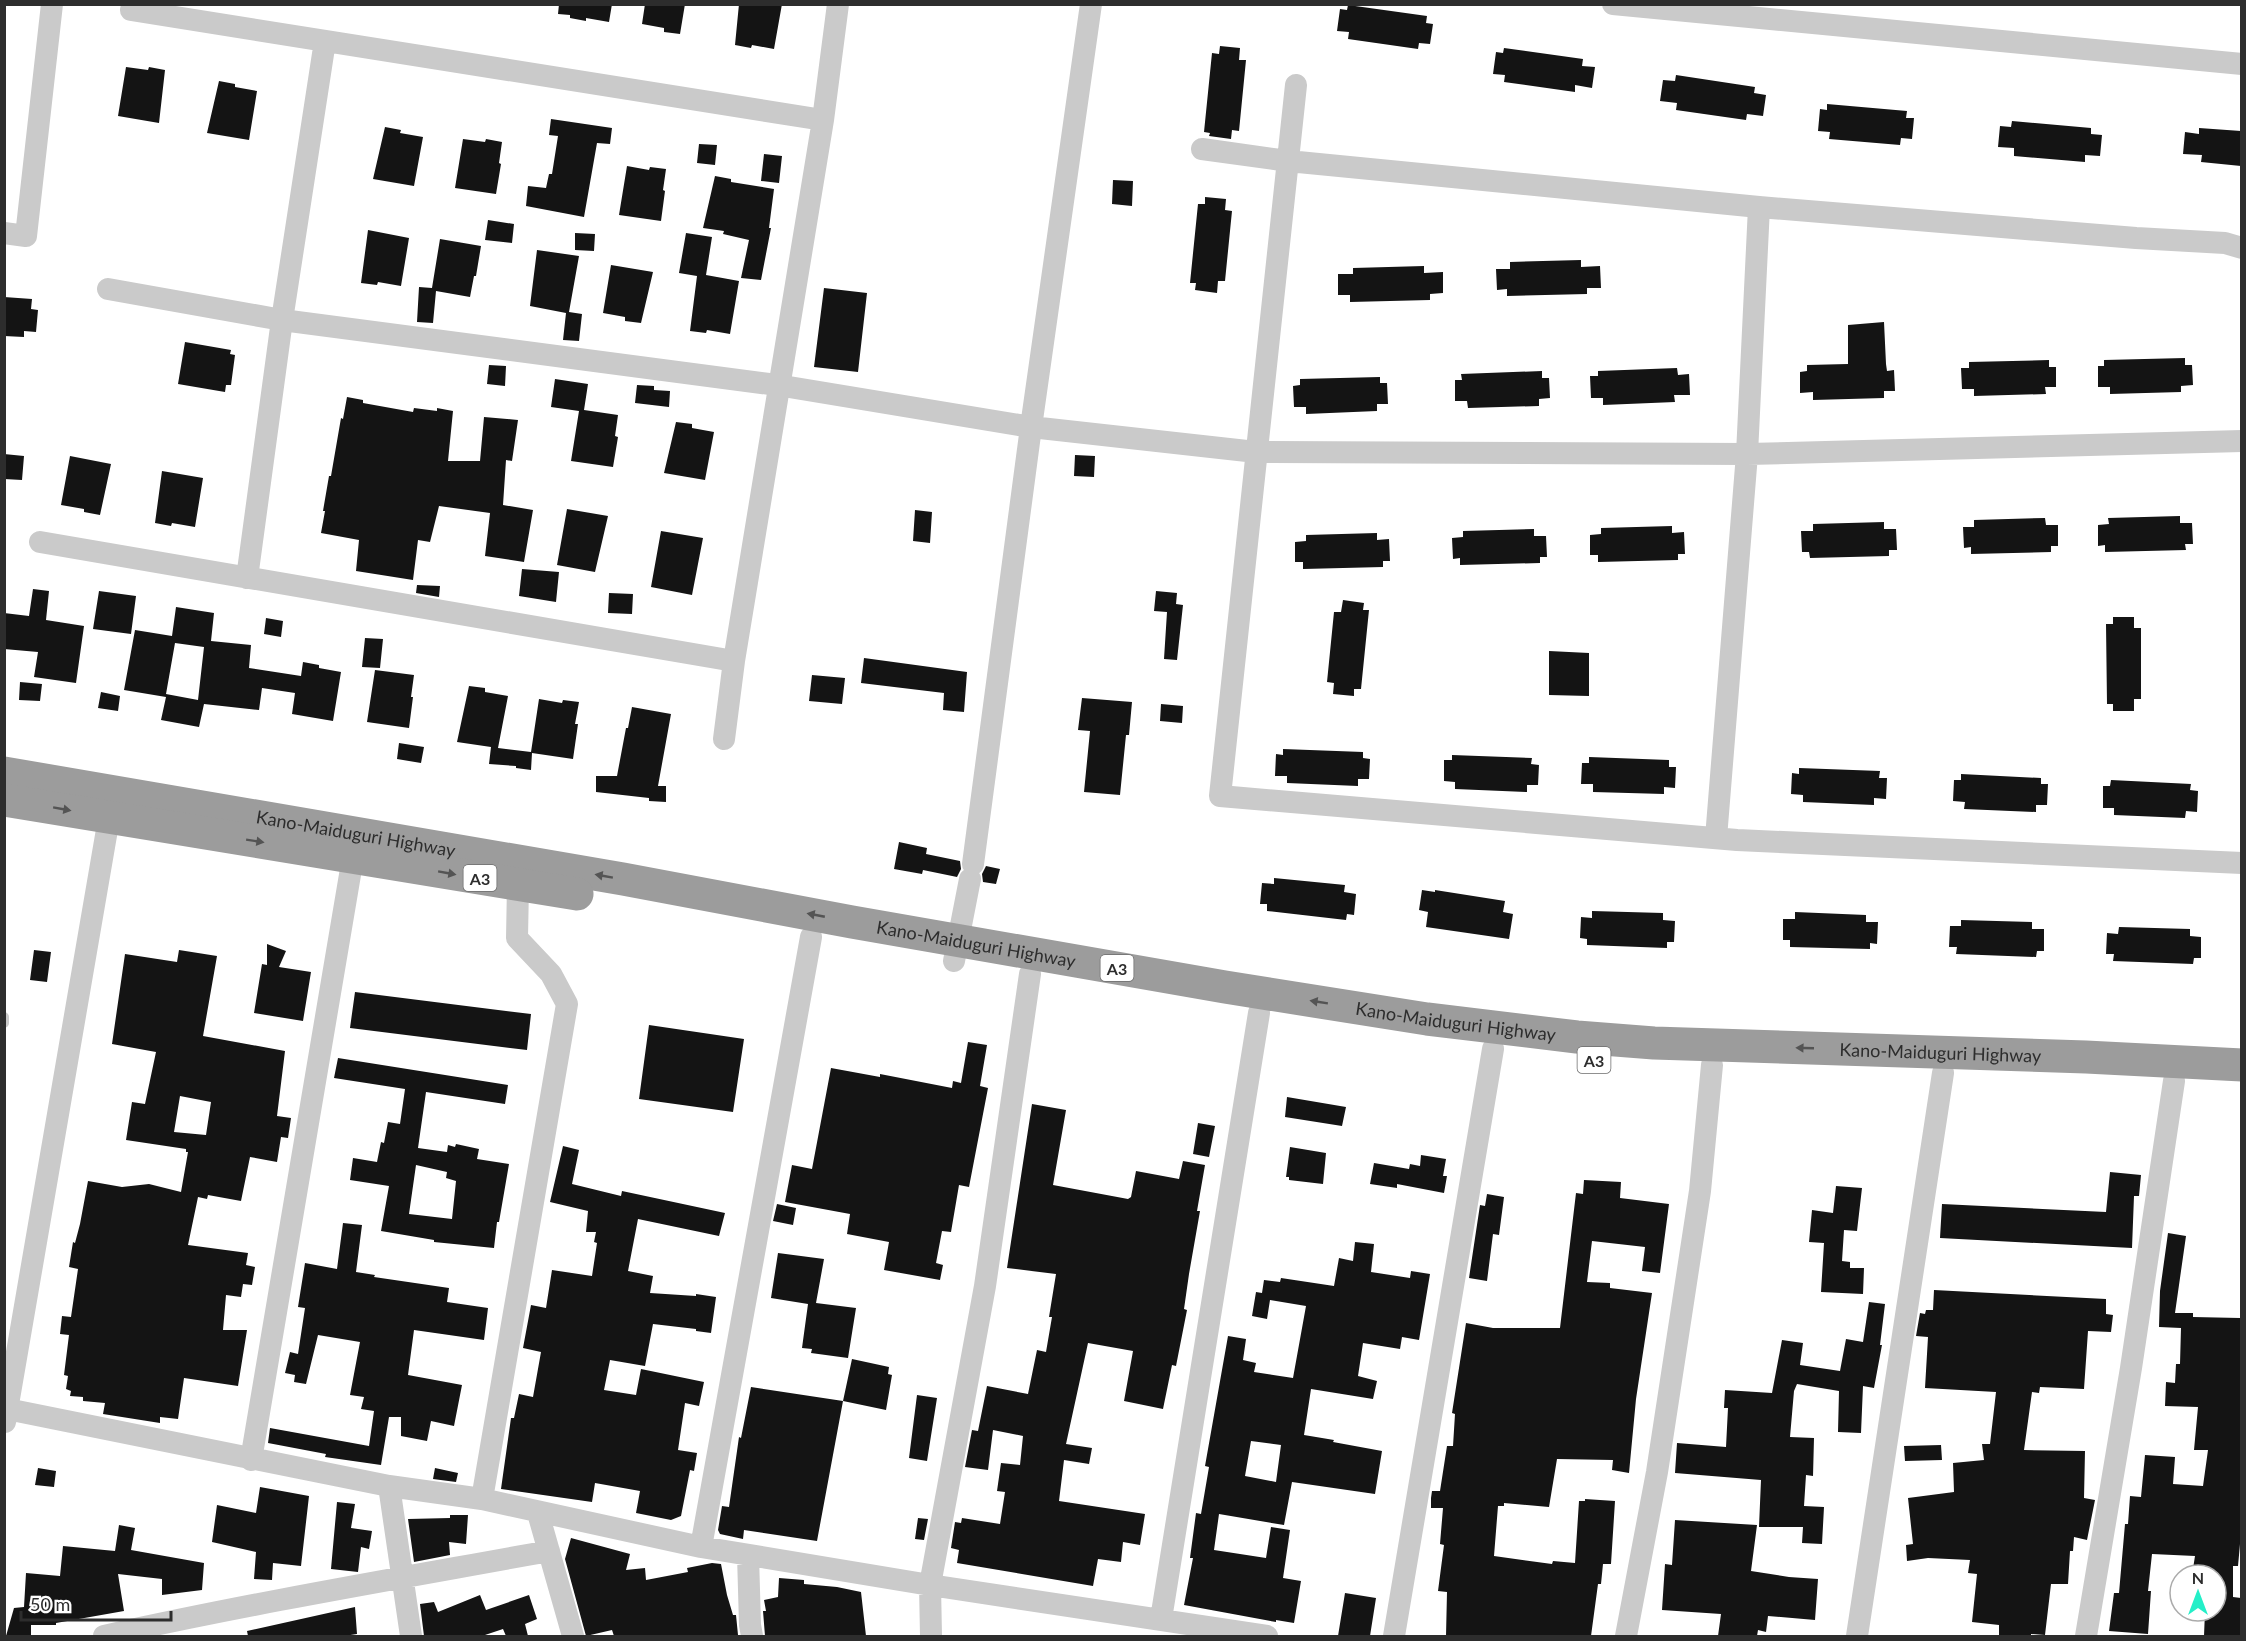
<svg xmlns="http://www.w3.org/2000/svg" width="2246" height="1641" font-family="Lato,sans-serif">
  <rect width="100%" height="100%" fill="#fff"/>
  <!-- building -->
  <path fill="#141414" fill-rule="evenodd" d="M559,4h53l-3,18 -23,-4v3l-16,-3v-3l-12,-1z
    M645,4h40l-5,30 -16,-2v-4l-22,-4z
    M739,4h43l-8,45 -22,-4 -1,3 -16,-3z
    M1348,5l79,11 -1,7 7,1 -3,20 -11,-1 -1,6 -70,-10 1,-7 -12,-1 3,-22 7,1z
    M1220,46l20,2 -1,12h7l-7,71 -7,-1 -1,9 -22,-3 1,-3 -6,-1 8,-79 7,1z
    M1504,48l79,11 -1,7 13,1 -3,21 -17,-3v7l-71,-10 1,-7 -12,-1 3,-22 7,1z
    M126,67l22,3 1,-3 16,3 -6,53 -41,-7z
    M1676,75l79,12 -1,6 12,2 -3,21 -16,-2 -1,6 -70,-10 1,-7 -17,-2 3,-21 12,1z
    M219,81l16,3v3l22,4 -8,49 -42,-7z
    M1827,104l80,7 -1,7h8l-2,21 -11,-1 -1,7 -71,-6 1,-7 -12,-1 2,-22 7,1z
    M551,119l61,9 -2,16 -13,-1 -13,74 -58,-11 2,-20 18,2 3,-14h3l6,-38 -9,-1z
    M2012,121l79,7v6l11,1 -2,21 -15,-1v7l-71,-6v-8l-16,-1 2,-21 11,1z
    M385,127l16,3 -1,3 23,4 -9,49 -41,-7z
    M2199,128l42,3v35l-40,-4 1,-7 -19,-1 2,-22 14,2z
    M463,139l22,3 1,-3 16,3 -3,21 2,1 -5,30 -41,-6z
    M699,144l18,1 -2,20 -18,-2z
    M764,154l18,2 -3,27 -18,-2z
    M627,166l22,4 1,-3 16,2 -3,21 2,1 -4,30 -42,-6z
    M715,176l16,3v3l43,7 -5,39h2l-10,52 -20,-2 8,-38 -26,-6 1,-3 -21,-3z
    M1113,180l20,1 -1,25 -20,-2z
    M1205,197l21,2 -1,11 7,1 -7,70h-7l-1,12 -22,-3 1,-7h-6l8,-79h7z
    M488,220l26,4 -2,19 -27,-3z
    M368,230l41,8 -8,48 -23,-4 -1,3 -16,-2z
    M575,233l20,1 -1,17 -19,-1z
    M686,233l26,4 -6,38 33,6 -9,53 -23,-4 -1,3 -16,-2 7,-55 -18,-3z
    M440,239l41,7 -5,30h-2l-4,21 -34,-6 -3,32 -16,-1 2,-35 13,1z
    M537,250l42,6 -10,56 13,2 -3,27 -16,-1 3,-27 -36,-7z
    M1581,260v7l19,-1 1,22h-14v6l-80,2v-7l-10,1 -1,-21h14v-7z
    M611,265l42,7 -12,51 -16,-2v-4l-22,-4z
    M1424,266v7l19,-1v21l-13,1v6l-80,2v-7h-12v-21h15v-6z
    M824,288l43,5 -9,79 -44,-5z
    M4,297l28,2 -1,10 7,1 -2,22 -12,-1v6l-20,-1z
    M1884,322l2,42 1,7 7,-1 1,21h-11v7l-71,2v-8l-13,1v-21l7,-1v-6l41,-1v-39z
    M185,342l46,8 -1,4 5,1 -4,30h-5l-1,7 -47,-8z
    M2185,358v7h7l1,20 -12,1v6l-71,2v-7h-12v-21h6v-6z
    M2049,360v7h7v20h-11l1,7 -72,2v-7h-12l-1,-21h8v-6z
    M489,365l17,1 -1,20 -18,-2z
    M1677,368l1,7 11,-1 1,21h-16l1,7 -72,3v-7h-12l-1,-22h8v-5z
    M1542,371v7h7l1,20 -11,1v7l-71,2 -1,-7h-12v-21h7l-1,-6z
    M1380,377v6h7l1,21h-11v7l-71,3v-7h-12l-1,-21 7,-1v-6z
    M555,379l33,5 -4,26 34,5 -3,21 3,1 -5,30 -42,-6 8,-50 -28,-4z
    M637,385l17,1v4l16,1 -1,16 -34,-4z
    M347,397l16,3v3l50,9 1,-4 23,3v-3l16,3 -5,50h32l4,-44 34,3 -6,41 -6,-1 -3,45 30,5 -9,52 -39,-6 5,-43 -51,-7 -9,36 -12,-2 -5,40 -57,-9 3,-31 -38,-7 4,-22h-2l6,-35h2l10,-58 2,1z
    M676,422l16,2v4l22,4 -9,48 -41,-7z
    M4,454l20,2 -2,24 -18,-1z
    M1075,455l20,1 -1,21 -20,-1z
    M70,456l41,8 -11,51 -16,-3v-3l-23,-4z
    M162,471l41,7 -8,49 -23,-4 -1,3 -16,-3z
    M567,509l41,7 -13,56 -38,-7z
    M915,510l17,2 -2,31 -17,-2z
    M2180,516v7h12l1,21h-8l1,6 -81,2v-7l-7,1v-21l11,-1 -1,-6z
    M2045,518l1,7h12v21h-7v6l-80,2v-7l-7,1 -1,-21h11v-7z
    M1884,522v7h12l1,21h-8v6l-79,2 -1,-6h-7l-1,-21h12v-7z
    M1672,526v7l12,-1 1,22h-7v6l-80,2v-7h-8v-20l11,-1v-6z
    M1534,529v7h12l1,21h-7v6l-80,2v-7l-7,1 -1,-21 11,-1v-6z
    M661,531l42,7 -11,57 -41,-8z
    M1377,533v7l12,-1 1,22h-7v6l-80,2v-7h-8v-20l11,-1v-6z
    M522,569l37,3 -3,30 -37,-6z
    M417,585l23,1 -1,11 -23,-4z
    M33,589l16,2 -3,29 38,6 -8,57 -42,-6 4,-25 -34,-3v-36l25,3z
    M99,591l37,5 -5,38 -38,-5z
    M1156,591l21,2 -1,11 7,1 -6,55 -13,-1 3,-47 -13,-1z
    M609,593l24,1 -1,20 -24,-1z
    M1343,600l21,3 -1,7h6l-8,79h-7v7l-21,-2 1,-11 -7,-1 7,-70h7z
    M176,607l38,6 -3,28 40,4 -2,23 52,8 2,-14 16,3v3l22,4 -8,49 -41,-7 3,-21 -33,-5 -3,22 -55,-6 -5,23 -38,-7 5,-23 -42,-7 11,-60 37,6zM175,643l29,4 -6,53 -32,-6z
    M2113,617h21v11h7v71h-7v12h-21v-7h-6l-1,-80h7z
    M266,618l17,3 -2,16 -17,-3z
    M365,638l18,1 -3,29 -18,-1z
    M1549,651l40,2v43l-40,-1z
    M864,658l103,14 -3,40 -21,-2 1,-17 -83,-10z
    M375,670l39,5 -3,22h2l-4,31 -42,-6z
    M812,675l33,3 -3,26 -33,-3z
    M20,682l22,2 -2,17 -21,-1z
    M469,686l16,2v4l23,4 -10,52 33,4 8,-53 23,4 1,-3 16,2 -4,22h3l-5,35 -41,-6 -1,17 -15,-2v-2l-27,-2 2,-17 -34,-5z
    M101,692l19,4 -2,15 -20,-3z
    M1082,698l50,4 -3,33h-3l-6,60 -36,-3 6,-61 -12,-1z
    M1161,704l22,2 -1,17 -22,-2z
    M632,707l39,7 -13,72h8v16l-17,-1v-3l-53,-6v-16h21l9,-48h2z
    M399,743l25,4 -3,16 -24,-4z
    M1283,749l80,3v6l7,1 -1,20h-11v7l-71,-3v-7h-12l1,-22 7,1z
    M1452,755l80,3 -1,6 8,1 -1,20h-11v7l-72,-3v-7l-11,-1v-21h8z
    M1589,757l80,3v7h7l-1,21 -11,-1v7l-71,-2v-8h-12l1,-21h7z
    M1799,768l81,3 -1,7h8l-1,21 -12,-1v7l-71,-3v-7l-12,-1 1,-21 7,1z
    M1961,774l80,4v6h7l-1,21h-11v7l-72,-3 1,-7 -12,-1 1,-21h7z
    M2111,780l80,4 -1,6 8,1 -1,21 -11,-1 -1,7 -71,-3v-7h-11v-22h7z
    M899,842l28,6 -1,6 34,7 1,8 -4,8 -34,-7 -1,4 -28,-5z
    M986,866l14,3 -4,15 -13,-2 -1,-8z
    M1274,878l71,7 -1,7 12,2 -2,21 -7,-1 -1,6 -79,-9v-7h-7l2,-21 12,1z
    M1422,890l13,2v-2l70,11 -2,11 10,2 -4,25 -83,-12 2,-15 -9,-2z
    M1592,911l71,2v7l12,1 -1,21h-7v6l-80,-3v-6l-7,-1 1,-21 11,1z
    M1795,912l71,3v7h12l-1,22 -7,-1v6l-80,-2v-7h-7v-21h12z
    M1961,920l71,2v7h12v22h-7l-1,6 -80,-3 1,-7h-8l1,-21h11z
    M2119,927l71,2v7l11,1v21h-7l-1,6 -80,-3 1,-7h-8l1,-21 11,1z
    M267,944l19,7 -7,16 32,5 -8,49 -49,-8 8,-49 5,1z
    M34,950l17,2 -4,30 -17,-2z
    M179,950l38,6 -14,80 82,15 -8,65 14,2 -3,20 -7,-1 -4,25 -27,-5 -9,44 -33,-6 -1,4 -9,-2 -10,48 60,8 -2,12 9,2 -3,18 -9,-1 -2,13 -15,-2 -3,35h24l-9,56 -54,-8 -6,41 -18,-2v6l-57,-9 2,-11 -22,-2v-4l-13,-1 1,-5 -5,-2 2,-13 -4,-1 5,-40 -9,-1 2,-18 9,1 7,-48 -9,-2 4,-25 2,1 5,-19 8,-43 34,6 27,-3 32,8 7,-40h-2v-3l-60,-9 6,-38 13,2 11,-52 -44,-8 13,-90 52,8zM180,1096l31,6 -5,33 -32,-3z
    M355,992l176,22 -4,36 -177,-22z
    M649,1025l95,14 -11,73 -94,-13z
    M968,1042l19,3 -7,41 8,2 -19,99 -10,-2 -8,47 -9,-1 -6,32 7,2 -3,15 -56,-10 5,-28 -42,-8 3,-20 -65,-12 7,-37 20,4 19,-101 49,9v-3l72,14 1,-7 8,2z
    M338,1058l170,27 -3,19 -79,-12 -8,56 29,4 1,-7 7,2 1,-3 23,5 -2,10 32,5 -10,58h-2l-3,26 -60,-6v-2l-53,-9 8,-45 -39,-6 3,-22 24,4 4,-20 3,1 4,-21 12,2 5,-35 -71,-11zM416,1165l31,7 -1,6 10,3 -4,38 -43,-5z
    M1287,1097l59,10 -4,19 -57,-9z
    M1032,1104l34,6 -13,75 75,14 3,-2 5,-26 43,8 4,-18 22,4 -8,46h3l-11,63 -5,35 3,1 -11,56 -4,-1 -9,44 -39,-8 9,-50 -45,-8 -22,101 26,4 -3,16 -25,-4 -5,41 86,13 -5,31 -17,-3 -2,20 -23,-3 -5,27 -136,-23 2,-13 -8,-2 4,-26 6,1 1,-5 38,6 5,-32 -8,-1 4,-28 19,2 3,-29 -30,-6 -5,40 -23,-3 7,-37 6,1 9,-45 41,8 9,-44 9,2 6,-35h-3l7,-43 -49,-6z
    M1198,1123l17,3 -6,31 -16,-3z
    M563,1146l16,4 -7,34 49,12 1,-5 103,22 -6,23 -81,-17 -10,52 25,5 -3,17 46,3v-2l20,3 -5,36 -15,-2v-2l-43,-5 -8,42 -35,-6 -6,30 32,5 5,-26 63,13 -5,24 -14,-3 -7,47 19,3 -3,18 -4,-1 -9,46 -10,4 -35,-7 4,-22 -45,-8 -3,19 -91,-13 10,-71h3l5,-24 14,3 8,-45 -18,-4 8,-43 15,3 6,-38 40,6 5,-33 -3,-1 2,-10h-10l2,-21 -38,-9z
    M1290,1147l36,6 -3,31 -34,-4v-3h-3z
    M1421,1155l25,4 -3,17h4l-3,17 -47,-9v4l-27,-4 4,-21 35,6 1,-5 10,2z
    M2110,1172l31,3 -2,21h-5l-2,52 -192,-10 2,-34 164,8z
    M1584,1180l37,2 -1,16 49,6 -9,69 -18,-2 3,-24 -53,-6 -5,41 23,1v5l42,5 -16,106 -7,74 -17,-3 1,-10 -56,-1 -8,48 -45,-4v3h-6l-4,50 58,8 1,-3 22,2 4,-62h6v-2l30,2 -4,63h-8l-2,20h-3l-7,52h-145l1,-44 -9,-1 6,-46 -4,-1 3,-36h-12v-10l1,-7h8l7,-45h6l2,-32 -3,-1 14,-90 27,5h67l16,-135 7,1z
    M1836,1186l26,2 -5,43 -13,-1 -2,31 8,1v6h14l-1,26 -42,-2 3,-49 -15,-1 3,-32 21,3z
    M1487,1194l17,3 -5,38 -6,-1 -6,47 -18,-3 11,-73 5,1z
    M777,1204l19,4 -3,17 -20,-4z
    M343,1223l19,2 -6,47 19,3 -1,2 75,11 -2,14 41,6 -4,32 -70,-10 -6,45 54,10 -8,41 -23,-5 -4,20 -26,-5v-19h-12l-8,48 -56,-8 1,-3 -58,-11 2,-15 99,18 5,-35 -13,-2 3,-12 -14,-2 10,-53 -42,-7 -12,49 -12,-2 1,-7 -10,-2 5,-21 8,2 7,-46 -7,-1 7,-44 32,6z
    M2168,1233l18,3 -11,77h18v4l47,1 1,227 -1,-1 -2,22h-5v31l8,1v38h-37l1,-25h11v-36h-24l3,-19 -43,-2 -4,37h3l-3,43 -39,-3 5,-38h5l6,-69h3l2,-28 11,1 4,-42 30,2 -2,27 30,2 5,-36h-14l4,-43 -33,-1 1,-24 9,1 1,-19h4l1,-36 -22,-1 1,-36z
    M1355,1242l19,2 -3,28 39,6 1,-7 19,3 -11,66 -17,-3 -2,12 -37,-6 -5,33 19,5 -4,18 -62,-10 -7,46 30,5 -1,2 49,9 -7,43 -83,-12 -8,43 -65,-11 -5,36 52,8 5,-31 19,3 -7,48 18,3 -7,42 -18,-3v2l-92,-17 9,-47h-3l6,-45 5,1 8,-47 -4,-1 23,-130 18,3 -3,21 13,3 -2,9 39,6 13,-72 -36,-6 -3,19 -15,-3 4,-24 6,1 2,-13 16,2 1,-4 53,8 5,-28 14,3zM1251,1441l30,4 -5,37 -31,-6z
    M778,1253l46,6 -8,44 40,5 -8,50 -37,-5 1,-4 -10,-1 6,-44 -37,-6z
    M1934,1290l172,9v15l7,1 -2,17 -23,-1 -4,58 -44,-2 -1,6 -7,-1 -8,58 61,1 -1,47 11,2 -8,40 -13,-3 -1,14h-3l-2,33h-17l-6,51 -14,-1v2h-32v-11l-27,-3 5,-48 -9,-1 2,-13 -42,-2 -21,3 -1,-16 7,-1 -5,-46 46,-6 -1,-29 31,-3 -2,-16h8l6,-52 -71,-4 3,-51 -12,-1 4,-23 5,1 1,-4h7z
    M1869,1302l16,2 -5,41h2l-8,43 -11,-2 -2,47 -23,-1 1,-41 -42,-7 -3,7 -4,46 24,1 -1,38 -7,-1 -2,31 20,1 -2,37 -20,-1 1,-16h-44l2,-47 -86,-7 2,-30 49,4 2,-39h-4l1,-18 47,3 10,-53 21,3 -3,22 40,6 6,-32 17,3z
    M852,1359l37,8 -1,7 4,1 -6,35 -43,-9 -26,140 -73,-11 -1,9 -23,-5 -2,-4 4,-24 7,1 10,-70 2,1 10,-51 92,14z
    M917,1395l20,3 -10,63 -18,-3z
    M1941,1445l1,15 -37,1 -1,-15z
    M38,1468l18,3 -2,16 -19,-2z
    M435,1468l23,5 -2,9 -23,-3z
    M260,1487l49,9 -8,70 -28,-3 -1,17 -18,-1 2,-27 -44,-10 5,-37 39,8z
    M337,1502l18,2 -4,24 21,3 -3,18 -8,-2 -3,25 -27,-3z
    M450,1515h18l-2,29 -17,-2 1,13 -36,7 -6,-43 42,-1z
    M918,1518l10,1 -4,21 -9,-1z
    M1675,1520l82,5 -6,46 38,6 29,2 -3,41 -47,-4 -2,16 -8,-2 -1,6h-39l3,-22 -59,-4 3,-46 7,1z
    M119,1525l16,3 -4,22 73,13 -2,27 -40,5v-16l-44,-5 6,37 -68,12v2h-25v11h-25l8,-28 10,-1 2,-34 34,3 3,-30 52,5z
    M571,1538l59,16 -4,16 19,-2 1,12 42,-8 -1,-4 25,-5 9,1 6,31 6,20h3l2,20 -5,1h-119l-2,-6 -26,6 -21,-77z
    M779,1578l25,2v4l33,3 24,5 5,44h-101l-2,-25h3l-2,-11 14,-3z
    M1345,1593l31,5 -6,38h-32z
    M480,1595l6,15 43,-15 8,24 -12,5 3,12h-22l-3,-7 -21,7h-58l-4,-32 14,-2 4,10z
    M355,1607l2,27 -13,2h-96l-1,-5z"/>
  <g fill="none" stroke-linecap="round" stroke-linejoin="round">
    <!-- service -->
    <path stroke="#cacaca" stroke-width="10" d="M4,1017v6"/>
    <!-- minor -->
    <path stroke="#cacaca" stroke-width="22" d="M1613,4l629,60
      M131,10l692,110
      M1296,85l-76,711 517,44 505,23
      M1202,149l86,12 471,46 377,31 89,5 17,5
      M4,233l22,3 26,-232
      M108,289l174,31 495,65 254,42 225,25 491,2 495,-13
      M40,542l694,119
      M247,578l35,-258 43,-279
      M724,739l10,-78 89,-541 15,-116
      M1716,838l31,-384 12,-247
      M973,864l58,-437 60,-423
      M954,961l16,-82
      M7,1409l382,77 93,13 219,48 229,38 337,51
      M5,1422l104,-604
      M251,1460l102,-603
      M389,1486l22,150
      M482,1499l85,-495 -16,-30 -34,-36 1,-53
      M538,1513l35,123
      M701,1547l110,-610
      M748,1555l2,70 2,11
      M1161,1619l98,-606
      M104,1636c148,-33 297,-58 445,-85
      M931,1636l-1,-51 55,-299 45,-312
      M1394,1636l99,-587
      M1626,1636l31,-164 43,-281 12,-126
      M1857,1636l86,-563
      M2086,1636l45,-268 43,-287"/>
    <!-- trunk -->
    <g stroke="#9c9c9c" stroke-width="33">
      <path id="s1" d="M4,773l619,106 229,43 373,65 202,32 150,18 77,6 432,14 156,8"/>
      <path d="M4,800l573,94"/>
    </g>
  </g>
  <!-- one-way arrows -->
  <defs><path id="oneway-solid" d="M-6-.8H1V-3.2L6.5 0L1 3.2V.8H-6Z" transform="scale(1.5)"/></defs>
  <g fill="#545454">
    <use href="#oneway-solid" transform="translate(62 809) rotate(10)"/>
    <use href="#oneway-solid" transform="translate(255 841) rotate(9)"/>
    <use href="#oneway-solid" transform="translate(447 873) rotate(10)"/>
    <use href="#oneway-solid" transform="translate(604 876) rotate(-170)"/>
    <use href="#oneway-solid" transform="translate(816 915) rotate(-169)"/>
    <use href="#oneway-solid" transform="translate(1319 1002) rotate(-171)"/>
    <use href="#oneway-solid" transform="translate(1805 1048) rotate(-178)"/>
  </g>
  <g text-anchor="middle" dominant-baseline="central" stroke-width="6" stroke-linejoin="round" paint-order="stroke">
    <!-- shield labels -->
    <g fill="#fff" stroke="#6c6c6c" stroke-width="1.5">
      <rect x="463.5" y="865" width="33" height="26" rx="4.5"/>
      <rect x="1100.5" y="955" width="33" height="26" rx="4.5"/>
      <rect x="1577.5" y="1047" width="33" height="26" rx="4.5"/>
    </g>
    <g font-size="16" font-weight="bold" fill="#2d2d2d">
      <text x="480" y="878">A3</text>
      <text x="1117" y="968">A3</text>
      <text x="1594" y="1060">A3</text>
    </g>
    <!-- street labels -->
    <g font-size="18" fill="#2d2d2d" stroke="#fff">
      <text stroke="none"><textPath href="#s1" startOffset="357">Kano-Maiduguri Highway</textPath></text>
      <text stroke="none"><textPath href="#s1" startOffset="987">Kano-Maiduguri Highway</textPath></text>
      <text stroke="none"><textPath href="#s1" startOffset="1473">Kano-Maiduguri Highway</textPath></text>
      <text stroke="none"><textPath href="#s1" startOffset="1959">Kano-Maiduguri Highway</textPath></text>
    </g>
  </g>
  <!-- border -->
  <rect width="2246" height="1641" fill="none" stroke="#2d2d2d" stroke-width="12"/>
  <!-- north arrow -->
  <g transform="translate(2198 1593)"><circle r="28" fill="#ffffff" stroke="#ababab" stroke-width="1.5"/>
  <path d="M0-4.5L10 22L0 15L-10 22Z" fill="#24efc8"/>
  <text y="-9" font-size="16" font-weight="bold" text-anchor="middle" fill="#2d2d2d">N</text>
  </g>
  <!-- scale -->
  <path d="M21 1611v9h150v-9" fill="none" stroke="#2d2d2d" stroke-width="3"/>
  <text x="30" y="1611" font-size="18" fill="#2d2d2d" stroke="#ffffff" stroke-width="4.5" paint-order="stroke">50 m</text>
</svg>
